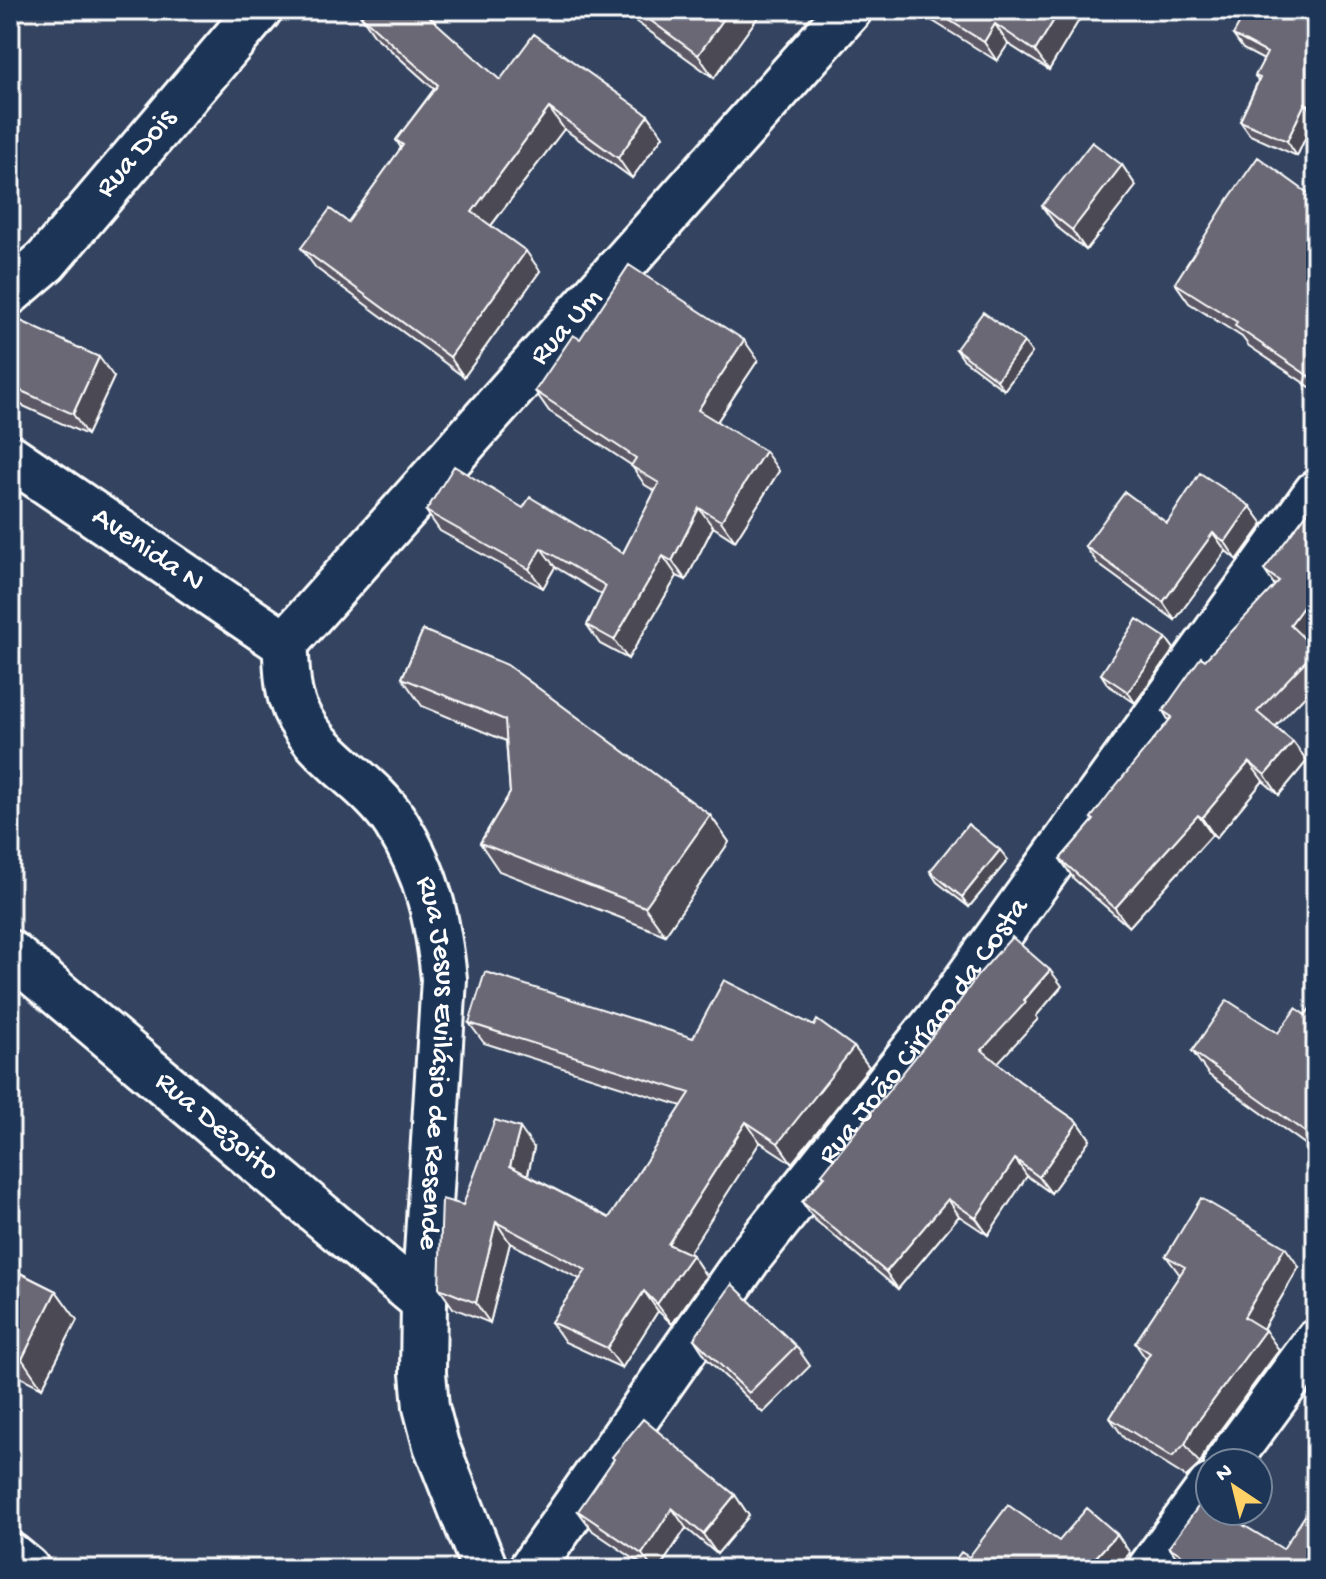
<svg xmlns="http://www.w3.org/2000/svg" width="1326" height="1579" font-family="'Gochi Hand',sans-serif">
  <rect width="100%" height="100%" fill="#344460"/>
  <filter id="ink" filterUnits="userSpaceOnUse"><feTurbulence type="fractalNoise" baseFrequency=".0125" numOctaves="2"/><feDisplacementMap in="SourceGraphic" scale="16" xChannelSelector="R" yChannelSelector="G"/><feConvolveMatrix kernelMatrix="1 2 1 2 8 2 1 2 1" color-interpolation-filters="sRGB"/></filter>
  <g filter="url(#ink)">
    <g fill="none" stroke-linecap="round" stroke-linejoin="round">
      <defs>
        <g id="minor">
          <path id="s1" d="M10,292l36,-31 213,-251"/>
          <path id="s2" d="M10,457l275,187"/>
          <path id="s3" d="M285,644c2,17 1,37 6,54 15,54 77,80 105,125 32,51 42,97 48,156l-20,323 -1,71 3,34 10,38 49,124"/>
          <path id="s4" d="M285,644l564,-634"/>
          <path id="s5" d="M10,953l414,349"/>
          <path d="M1227,1463l89,-121"/>
          <path d="M10,1555l17,14"/>
          <path id="s6" d="M531,1569l219,-313 191,-240 375,-523"/>
          <path d="M1150,1569l60,-82"/>
        </g>
      </defs>
      <!-- minor casing -->
      <use href="#minor" stroke="#fff" stroke-width="50"/>
      <!-- minor -->
      <use href="#minor" stroke="#1d3557" stroke-width="44"/>
    </g>
    <!-- wall -->
    <path fill="#5c5965" stroke="#fff" stroke-width="2" d="M620,10h143l-49,68z
      M915,10h170l-36,60 -41,-26 -11,17z
      M1316,10v108l-1,-1 -18,39 -47,-21 -10,-14 18,-40 -3,-5 9,-16 -21,-11 -10,-14z
      M361,16l139,64 148,35 15,21 -31,42 -68,-49 -73,97 49,45 -76,106 -148,-109 -15,-20 47,-26 53,-74 -5,-8 38,-51 -59,-53z
      M1122,165l14,21 -50,64 -29,-23 -15,-21z
      M1316,199v192l-67,-45 -7,-9 -53,-34 -14,-20z
      M10,316l104,61 -27,58 -77,-35z
      M580,339l178,21 -41,62 62,49 -44,70 -22,-14 -27,53 -9,-4 -49,83 -28,-15 -13,-19 15,-30 -47,-28 -12,21 -103,-57 -14,-20 97,-3 100,45 32,-62 -10,-6 -14,-20 -82,-54 -14,-20z
      M1024,342l8,11 -28,37 -41,-31 -7,-10z
      M1316,501v126l-10,14 10,9v34l-41,43 18,15 14,19 -28,34 -16,-14 -47,57 -4,-3 -83,92 -55,-48 -14,-20 33,-38 -2,-3 78,-97 -6,-10 42,-51 70,-74 -11,-16z
      M1167,523l96,1 -26,36 -11,-9 -51,69 -77,-56 -13,-18z
      M423,630l287,185 19,27 -64,93 -166,-64 -19,-28 30,-50 -4,-52 -84,-35 -20,-28z
      M1166,638l8,11 -39,54 -27,-18 -7,-11z
      M1000,850l8,10 -39,47 -32,-25 -7,-11z
      M1062,986l-26,30 2,3 -41,44 22,18 59,41 12,17 -39,54 -24,-17 -39,59 -29,-19 -61,73 -84,-70 -12,-17 22,-26 -2,-2z
      M1316,1001v151l-107,-77 -17,-24 86,-18 27,-18z
      M469,1023l224,15 161,9 15,20 -77,96 -32,-21 -72,112 4,1 14,21 -34,48 -14,-13 -36,57 -57,-26 -14,-20 29,-43 -70,-36 -20,80 -37,-15 -14,-20 24,-83 71,-57 -6,27 81,43 73,-112 -198,-63z
      M1166,1256l133,11 -36,62 16,21 -72,98 -7,16 -14,13 -62,-39 -14,-20 36,-59 -11,-16 45,-68z
      M10,1268l46,23 21,29 -35,68 -32,-16z
      M694,1339l102,7 14,20 -47,47 -55,-53z
      M735,1495l14,21 -32,38 -31,-26 -27,41h-10l-56,-38 -15,-20z
      M1169,1547l114,2 33,20h-129l-4,-3z"/>
    <!-- shaded-wall -->
    <path fill="#4b4852" stroke="#fff" stroke-width="2" d="M730,10h33l-49,68 -16,-23z
      M795,10h9l-4,6z
      M1060,10h25l-36,60 -14,-19z
      M995,24l13,20 -11,17 -13,-19z
      M1305,103l10,14 -18,39 -10,-15z
      M549,108l15,21 -78,103 -14,-20z
      M648,115l15,21 -31,42 -14,-20z
      M1122,165l14,21 -50,64 -14,-20z
      M526,251l14,20 -76,106 -14,-20z
      M744,340l14,20 -46,69 -14,-19z
      M1024,342l8,11 -28,37 -7,-10z
      M99,357l15,20 -27,58 -14,-21z
      M765,451l14,20 -44,70 -14,-20z
      M1250,506l13,18 -26,36 -12,-18z
      M699,508l14,19 -27,53 -14,-19z
      M1213,533l13,18 -51,69 -12,-18z
      M541,548l14,19 -12,21 -14,-19z
      M663,556l14,20 -49,83 -14,-19z
      M1316,589v38l-13,18 -13,-20z
      M1166,638l8,11 -39,54 -7,-11z
      M1293,742l14,19 -28,34 -14,-20z
      M1249,762l14,19 -47,57 -14,-20z
      M710,815l19,27 -64,93 -20,-28z
      M1198,815l14,20 -83,92 -14,-19z
      M1000,850l8,10 -39,47 -7,-10z
      M1050,970l12,16 -26,30 2,3 -44,48 -12,-17z
      M854,1047l15,20 -77,96 -14,-20z
      M746,1122l14,20 -78,122 -14,-20z
      M1078,1122l12,17 -39,54 -12,-16z
      M520,1128l14,20 -9,38 -15,-20z
      M1015,1159l12,17 -39,59 -12,-17z
      M948,1199l11,17 -61,73 -12,-17z
      M496,1222l14,21 -20,80 -14,-20z
      M1285,1247l14,20 -41,70 -14,-20z
      M692,1255l14,21 -34,48 -15,-20z
      M56,1291l21,29 -35,68 -20,-29z
      M644,1291l14,20 -36,57 -15,-20z
      M1265,1330l14,20 -72,98 -7,16 -15,-20 8,-16z
      M735,1495l14,21 -32,38 -14,-20z
      M672,1508l14,20 -27,41h-6l-11,-15z
      M1117,1534l13,19 -14,16h-31z"/>
    <!-- building -->
    <path fill="#6b6775" stroke="#fff" stroke-width="2" d="M367,10h55l78,70 34,-46 114,81 -30,43 -69,-50 -77,104 54,39 -76,106 -149,-109 29,-39 18,13 55,-77 -7,-5 42,-55 -77,-69z
      M636,10h94l-32,45z
      M933,10h127l-25,41 -40,-27 -11,18z
      M1247,10h69v39l-4,6 4,3v51l-11,-6 -18,38 -47,-20 20,-43 -5,-2 12,-23 -34,-18z
      M1092,142l30,23 -50,65 -30,-24z
      M1258,157l58,42v182l-81,-55 2,-4 -62,-39 52,-82z
      M629,265l115,75 -46,70 67,41 -44,70 -22,-13 -27,53 -9,-5 -49,84 -27,-15 19,-39 -65,-38 -12,21 -103,-58 28,-45 69,42 7,-11 93,56 36,-70 -28,-17 5,-8 -101,-67 38,-56 7,4z
      M983,312l41,30 -27,38 -41,-31z
      M10,316l89,41 -26,57 -63,-28z
      M1200,473l50,33 -25,36 -12,-9 -50,69 -78,-56 40,-54 42,31z
      M1316,501v88l-26,36 26,25 -59,62 36,30 -28,33 -16,-13 -47,56 -4,-3 -83,93 -55,-49 34,-39 -3,-2 22,-29 59,-72 -9,-6 38,-54 4,3 74,-79 -15,-11z
      M1137,619l29,19 -38,54 -27,-18z
      M423,630l84,35 203,150 -65,92 -165,-64 30,-50 -5,-73 -103,-42z
      M968,824l32,26 -38,47 -32,-26z
      M1012,937l38,33 -26,30 2,2 -44,48 37,31 59,41 -39,55 -24,-18 -39,59 -28,-19 -62,73 -84,-70 23,-26 -3,-2 135,-169 20,-29z
      M485,972l208,66 31,-58 90,46 3,-6 37,27 -76,96 -32,-21 -78,122 24,11 -35,49 -13,-13 -37,57 -56,-26 35,-52 -90,-48 -20,81 -37,-15 3,-89 21,6 32,-85 25,8 -10,38 99,52 81,-125 -221,-70z
      M1227,1000l51,33 18,-25 9,7 11,-14v139l-124,-89z
      M1201,1198l84,49 -41,70 21,13 -72,98 -8,16 -13,13 -62,-39 40,-65 -15,-10 50,-76 -19,-11z
      M10,1268l46,23 -34,68 -12,-6z
      M732,1284l64,62 -47,47 -55,-54z
      M643,1419l92,76 -32,39 -31,-26 -30,46 -64,-43 36,-52 -2,-2z
      M1316,1499v70h-125l4,-6 -26,-16 34,-47 7,5v6h10l63,38z
      M1008,1505l51,36 28,-33 30,26 -32,35h-136l12,-17 8,5z"/>
  </g>
  <g text-anchor="middle" dominant-baseline="central" stroke-width="7" stroke-linejoin="round" paint-order="stroke">
    <!-- street labels -->
    <g font-size="30" fill="#fff" stroke="#1d3557">
      <text stroke="none"><textPath href="#s1" startOffset="188">Rua Dois</textPath></text>
      <text stroke="none"><textPath href="#s4" startOffset="424">Rua Um</textPath></text>
      <text stroke="none"><textPath href="#s2" startOffset="166">Avenida N</textPath></text>
      <text stroke="none"><textPath href="#s6" startOffset="666">Rua João Ciríaco da Costa</textPath></text>
      <text stroke="none"><textPath href="#s3" startOffset="468">Rua Jesus Evilásio de Resende</textPath></text>
      <text stroke="none"><textPath href="#s5" startOffset="270">Rua Dezoito</textPath></text>
    </g>
  </g>
  <!-- margin -->
  <rect width="1326" height="1579" fill="none" stroke="#1d3557" stroke-width="40"/>
  <rect x="20" y="20" width="1286" height="1539" fill="none" stroke="#fff" stroke-width="3" filter="url(#ink)"/>
  <!-- north arrow -->
  <g transform="translate(1234 1487) rotate(325)"><circle r="38" fill="#1d3557" stroke="#77869a" stroke-width="2"/>
  <path d="M0-6L14 30L0 20L-14 30Z" fill="#ffd166"/>
  <text y="-12" font-size="22" font-weight="bold" text-anchor="middle" fill="#ffffff">N</text>
  </g>
</svg>
